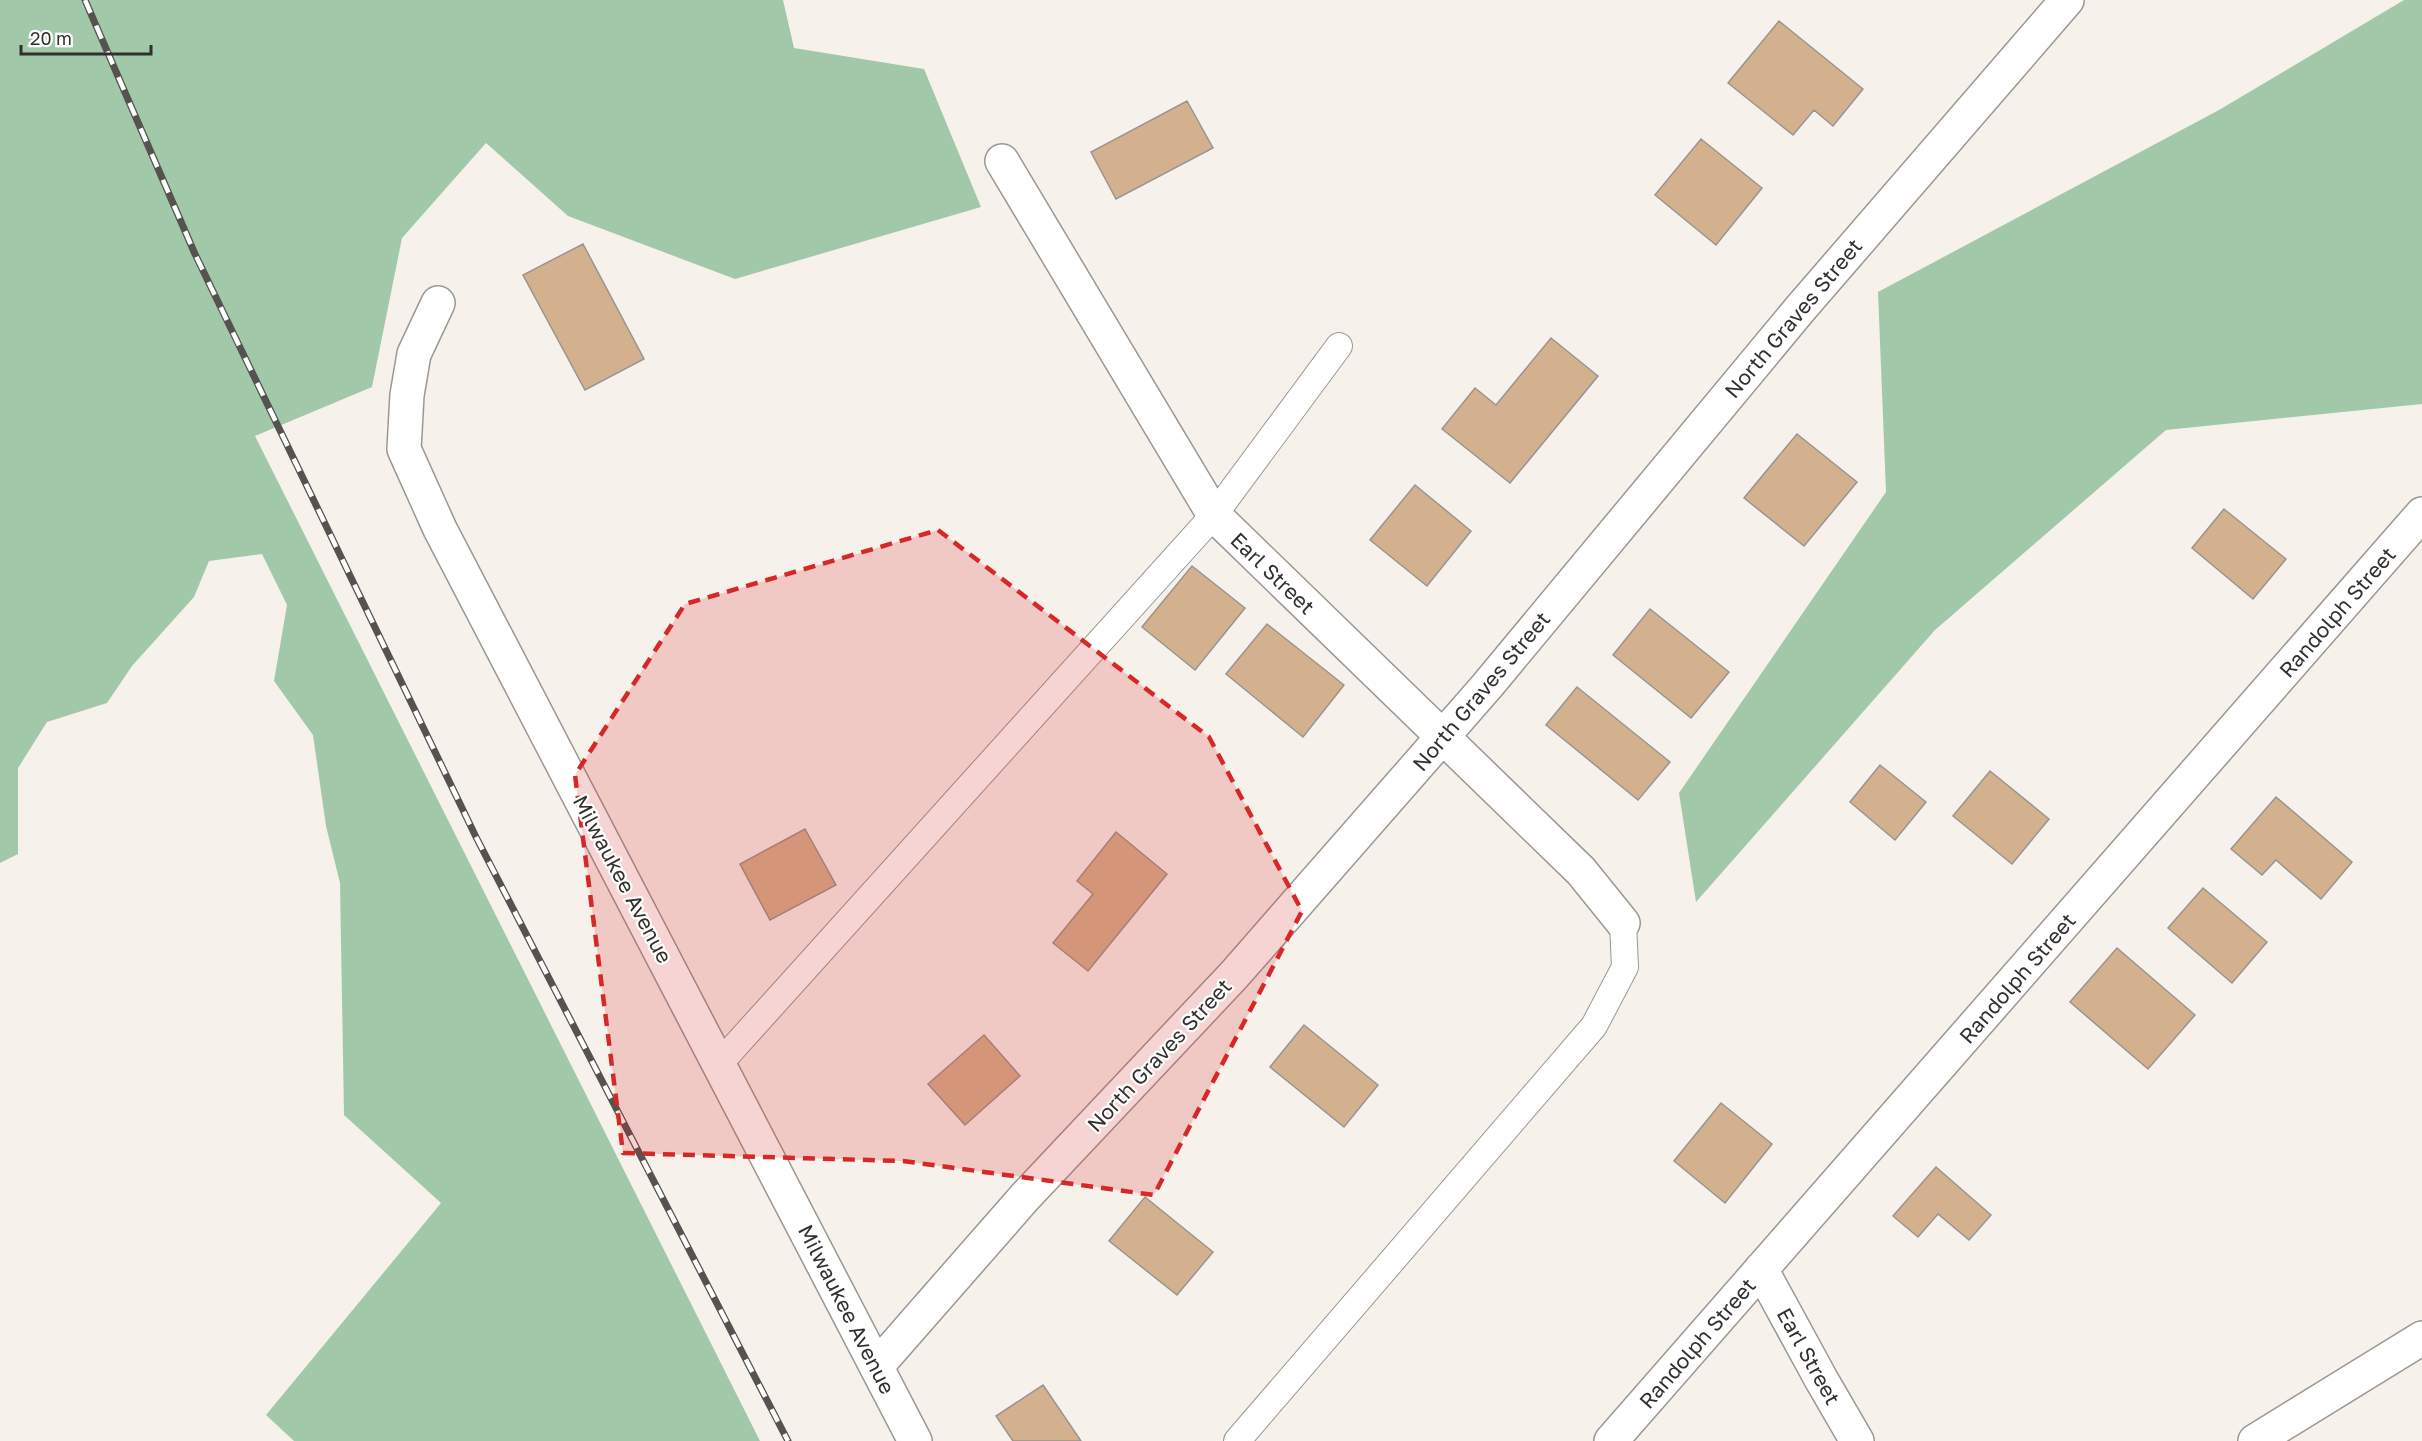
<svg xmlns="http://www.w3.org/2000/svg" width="2422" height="1441" font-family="'Golos Text',sans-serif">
  <rect width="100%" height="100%" fill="#f7f1eb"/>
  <!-- forest -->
  <path fill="#a1c9a9" d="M0,0h783l11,48 130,21 57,138 -246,72 -167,-63 -82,-73 -84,95 -30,149 -117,49 505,1005h-466l-28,-26 175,-212 -97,-88 -4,-232 -14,-57 -13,-91 -39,-54 13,-76 -25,-51 -53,7 -15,36 -62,69 -25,37 -60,19 -29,46v86l-18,9z
    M2404,0h18v404l-256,26 -231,200 -239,272 -17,-109 207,-301 -8,-200 341,-182z"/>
  <!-- building -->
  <path fill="#d4b18e" stroke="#99948f" stroke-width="1.5" d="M1779,21l84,68 -30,37 -19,-16 -21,25 -65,-52z
    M1187,101l26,47 -97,51 -25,-47z
    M1701,139l61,49 -46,57 -61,-50z
    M583,244l61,115 -59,31 -62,-115z
    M1551,338l47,38 -88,107 -68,-54 33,-41 21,17z
    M1797,434l60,48 -53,64 -60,-48z
    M1415,485l56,46 -44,55 -57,-46z
    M2224,509l62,50 -33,40 -61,-51z
    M1192,566l53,42 -50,62 -53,-43z
    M1650,609l79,63 -38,46 -78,-63z
    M1267,624l77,61 -41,52 -77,-63z
    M1577,687l93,75 -32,38 -92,-75z
    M1880,765l46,37 -31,38 -45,-38z
    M1990,771l59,48 -37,45 -59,-48z
    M2276,797l76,65 -31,37 -45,-39 -14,15 -31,-26z
    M805,829l31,56 -66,35 -30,-56z
    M1116,832l51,42 -79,97 -35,-28 40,-49 -16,-13z
    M2203,888l64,54 -35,41 -64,-55z
    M2117,948l78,67 -47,54 -78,-67z
    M1304,1025l74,60 -34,42 -74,-60z
    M984,1035l36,41 -55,49 -37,-41z
    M1721,1103l51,41 -47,59 -51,-42z
    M1936,1167l55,48 -22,25 -31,-26 -20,23 -25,-21z
    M1145,1197l68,55 -36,43 -68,-54z
    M1043,1385l38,56h-68l-17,-25z"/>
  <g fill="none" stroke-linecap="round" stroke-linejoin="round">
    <defs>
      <path id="lane" d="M719,1064l495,-549 125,-169
        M1237,1441l357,-415 31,-59 -2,-44"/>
      <path id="street" d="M1002,161l212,354 367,356 42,52
        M438,303l-24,51 -7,41 -3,54 36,80 475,912
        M1761,1269l60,110 36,62
        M877,1366l147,-168 210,-223 253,-289 313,-377 267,-309
        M1611,1441l811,-927
        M2255,1441l167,-103"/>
    </defs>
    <!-- lane casing -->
    <use href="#lane" stroke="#9c9792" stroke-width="28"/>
    <!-- street casing -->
    <use href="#street" stroke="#9c9792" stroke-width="36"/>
    <!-- lane -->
    <use href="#lane" stroke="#fff" stroke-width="26"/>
    <!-- street -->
    <use href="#street" stroke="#fff" stroke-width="33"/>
    <defs>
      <path id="rail" d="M85,0l110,254 281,583 312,604"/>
    </defs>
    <!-- rail casing -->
    <use href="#rail" stroke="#555250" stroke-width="7"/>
    <!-- rail -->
    <use href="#rail" stroke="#fff" stroke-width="4.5" stroke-dasharray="14" stroke-linecap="butt"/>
  </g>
  <!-- marked area -->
  <path fill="#d62828" fill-opacity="0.2" stroke="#d62828" stroke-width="4.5" stroke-dasharray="12 8" stroke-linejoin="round" d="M938,530l271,207 93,174 -148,284 -251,-34 -280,-8 -48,-378 110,-171z"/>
  <g text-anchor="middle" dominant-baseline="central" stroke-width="4.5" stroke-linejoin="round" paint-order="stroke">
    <!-- street labels -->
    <g font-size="21" fill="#32302e" stroke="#fff">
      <text transform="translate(1793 318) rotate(-50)">North Graves Street</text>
      <text transform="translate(1273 573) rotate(44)">Earl Street</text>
      <text transform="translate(2337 612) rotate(-49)">Randolph Street</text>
      <text transform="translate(1481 691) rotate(-50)">North Graves Street</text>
      <text transform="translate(623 879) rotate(62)">Milwaukee Avenue</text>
      <text transform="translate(2017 978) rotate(-49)">Randolph Street</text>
      <text transform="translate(1159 1055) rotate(-47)">North Graves Street</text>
      <text transform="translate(847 1309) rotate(63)">Milwaukee Avenue</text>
      <text transform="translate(1697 1343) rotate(-49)">Randolph Street</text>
      <text transform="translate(1809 1356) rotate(61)">Earl Street</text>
    </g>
  </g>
  <!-- scale -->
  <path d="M21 45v9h130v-9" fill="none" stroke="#32302e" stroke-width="3"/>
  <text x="30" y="45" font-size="18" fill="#32302e" stroke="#ffffff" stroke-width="4.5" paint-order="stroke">20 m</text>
</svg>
